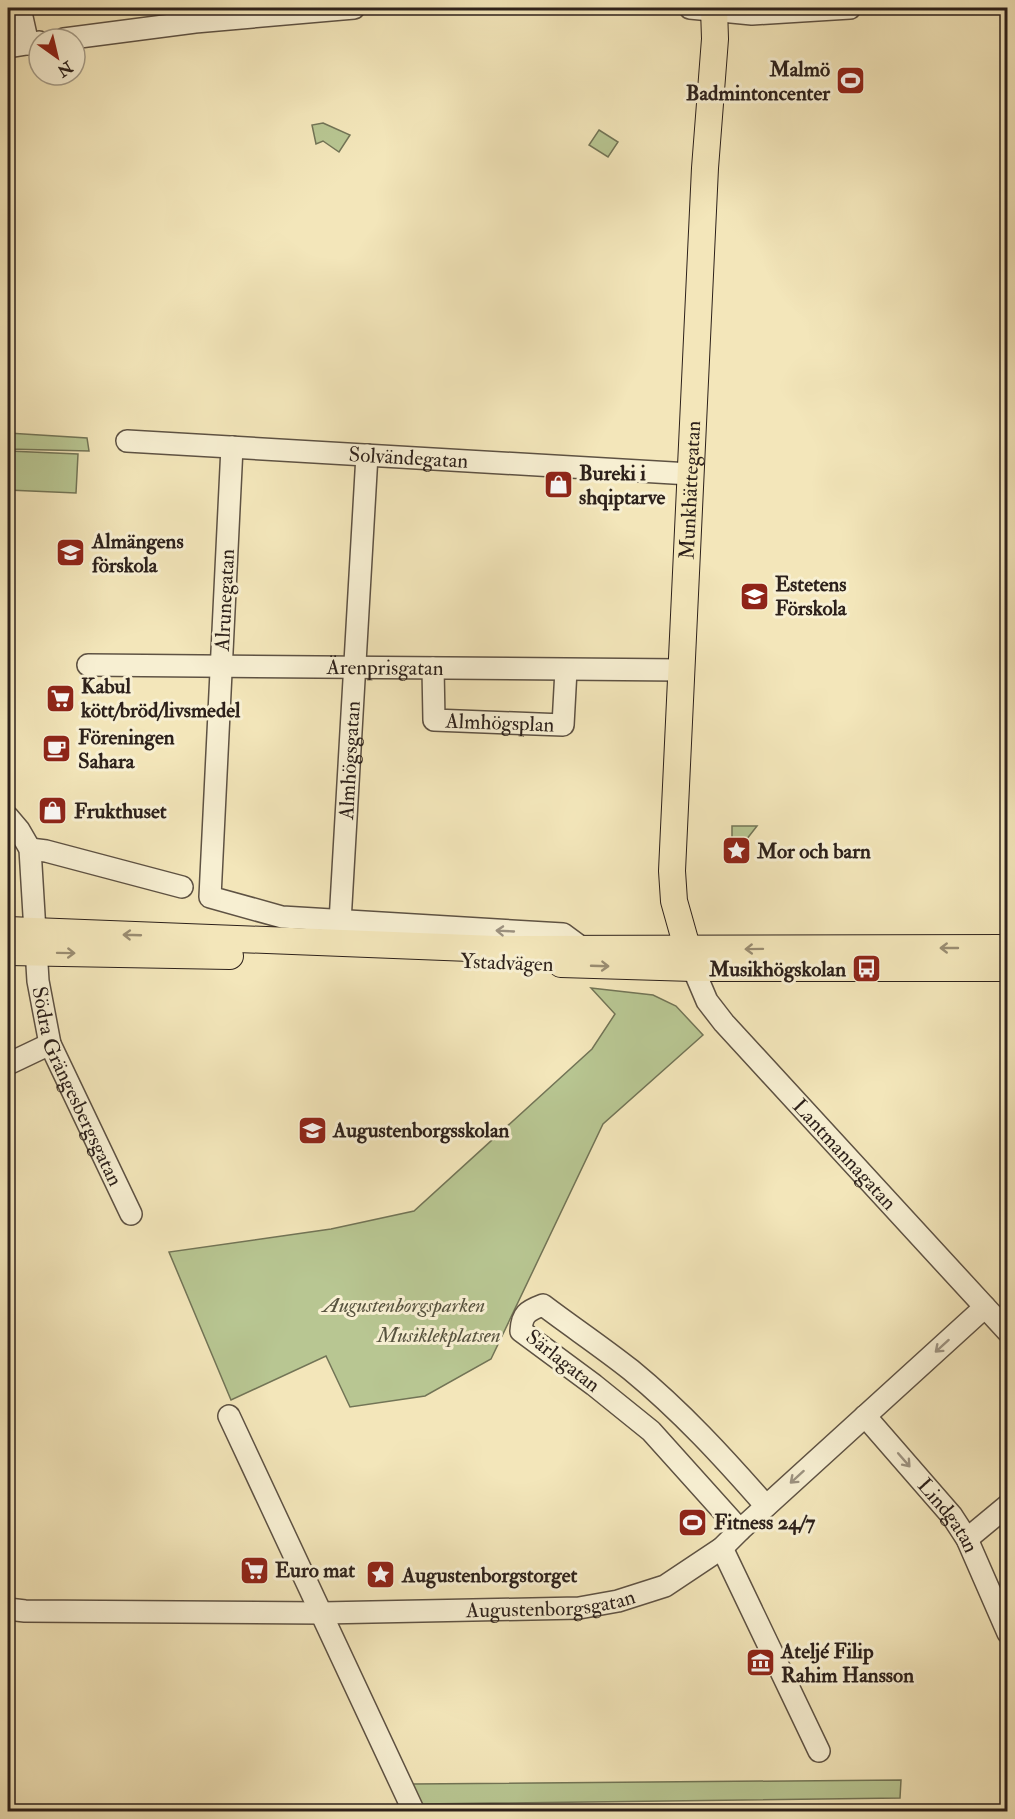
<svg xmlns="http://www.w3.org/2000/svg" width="1015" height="1819" font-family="'IM FELL Double Pica',serif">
  <rect width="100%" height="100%" fill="#f3e6ba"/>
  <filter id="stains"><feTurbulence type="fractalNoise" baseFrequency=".00333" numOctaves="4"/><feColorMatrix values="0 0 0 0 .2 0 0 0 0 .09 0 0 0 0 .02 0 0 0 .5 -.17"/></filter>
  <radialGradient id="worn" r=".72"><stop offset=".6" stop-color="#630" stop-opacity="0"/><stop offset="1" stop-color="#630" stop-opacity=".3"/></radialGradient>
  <!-- green -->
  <path fill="#b8c692" stroke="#727456" stroke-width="1.5" d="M323,123l27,12 -11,17 -16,-11 -7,3 -4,-19z
    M599,130l19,12 -10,15 -19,-12z
    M8,433l79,5 2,13 -81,-2z
    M8,451l70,3 -2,39 -68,-3z
    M732,826h25l-25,32z
    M591,988l62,7 23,11 27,29 -100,89 -112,235 -66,37 -75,11 -24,-51 -95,44 -62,-148 162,-23 83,-18 178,-162 23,-35z
    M901,1780l-1,18 -480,6 -8,-20z"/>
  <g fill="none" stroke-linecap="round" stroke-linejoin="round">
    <defs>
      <g id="minor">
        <path d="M20,8l8,36"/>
        <path d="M690,8l62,6 98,-6"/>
        <path d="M64,39l131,-17 159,-14"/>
        <path d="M8,47l31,-5"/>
        <path id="s1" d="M127,441l563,33"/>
        <path d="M232,447l-22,450 72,20 281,17 19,14"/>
        <path id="s2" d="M88,665l593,5"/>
        <path id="s3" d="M433,668l1,52 129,5 3,-55"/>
        <path id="s4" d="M8,817l11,13 11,19 8,132 12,63 81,170"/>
        <path d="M30,849l16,2 136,36"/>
        <path id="s5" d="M340,922l27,-467"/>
        <path id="s6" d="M693,968l14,33 17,22 284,309"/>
        <path d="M8,1064l42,-20"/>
        <path d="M229,1416l185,396"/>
        <path id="s7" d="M865,1416l87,100 15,23 41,94"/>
        <path d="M740,1530l-89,-99 -57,-46 -73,-54c1,-17 6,-20 22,-26 29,22 59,42 88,65 50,41 93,88 135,136"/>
        <path d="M967,1539l41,-34"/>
        <path d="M722,1548l97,203"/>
        <path id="s8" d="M8,1609l17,2 297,2 257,-5 39,-7 47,-15 57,-38 18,-18 245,-223"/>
      </g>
      <g id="major">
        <path d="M8,930l487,19 513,-1"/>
        <path d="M8,952l222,4"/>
        <path d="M561,964l132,4h315"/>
        <path id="s9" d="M692,965l-18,-64 -2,-30 33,-703 10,-129 -1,-31"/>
      </g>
    </defs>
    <!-- minor casing -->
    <use href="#minor" stroke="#5e5243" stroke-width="24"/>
    <!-- major casing -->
    <use href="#major" stroke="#2d211b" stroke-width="28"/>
    <!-- minor -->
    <use href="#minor" stroke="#f7efd2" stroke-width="21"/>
    <!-- major -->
    <use href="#major" stroke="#f3e6ba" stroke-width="26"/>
  </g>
  <!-- one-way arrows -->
  <defs><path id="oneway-shaft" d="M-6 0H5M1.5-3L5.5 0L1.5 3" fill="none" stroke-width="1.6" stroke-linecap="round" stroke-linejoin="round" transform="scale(1.5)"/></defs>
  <g stroke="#9c9280">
    <use href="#oneway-shaft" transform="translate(505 931) rotate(-177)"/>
    <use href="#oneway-shaft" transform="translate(942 1346) rotate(138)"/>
    <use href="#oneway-shaft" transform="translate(904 1460) rotate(49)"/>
    <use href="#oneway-shaft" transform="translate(797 1477) rotate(138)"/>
  </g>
  <g stroke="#9a8d72">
    <use href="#oneway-shaft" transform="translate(132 935) rotate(-178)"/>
    <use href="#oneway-shaft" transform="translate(949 948) rotate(180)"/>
    <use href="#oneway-shaft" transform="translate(754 949) rotate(179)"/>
    <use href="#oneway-shaft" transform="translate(66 953) rotate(1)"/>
    <use href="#oneway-shaft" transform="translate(600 966) rotate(2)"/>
  </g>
  <!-- icons -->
  <defs>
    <symbol id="stadium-square" viewBox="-11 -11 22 22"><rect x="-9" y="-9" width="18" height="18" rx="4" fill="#8f2418" stroke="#f7efd2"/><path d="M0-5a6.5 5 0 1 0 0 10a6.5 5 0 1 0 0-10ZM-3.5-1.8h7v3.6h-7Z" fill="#fff"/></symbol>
    <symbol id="shop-square" viewBox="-11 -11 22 22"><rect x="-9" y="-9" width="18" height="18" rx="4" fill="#8f2418" stroke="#f7efd2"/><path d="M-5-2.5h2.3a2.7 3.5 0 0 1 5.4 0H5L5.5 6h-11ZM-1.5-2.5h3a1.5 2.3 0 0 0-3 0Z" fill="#fff"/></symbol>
    <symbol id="school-square" viewBox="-11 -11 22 22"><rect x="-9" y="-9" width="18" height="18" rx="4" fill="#8f2418" stroke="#f7efd2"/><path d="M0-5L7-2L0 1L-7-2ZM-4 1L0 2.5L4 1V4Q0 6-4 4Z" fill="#fff"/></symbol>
    <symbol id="supermarket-square" viewBox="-11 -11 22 22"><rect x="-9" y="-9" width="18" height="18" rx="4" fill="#8f2418" stroke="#f7efd2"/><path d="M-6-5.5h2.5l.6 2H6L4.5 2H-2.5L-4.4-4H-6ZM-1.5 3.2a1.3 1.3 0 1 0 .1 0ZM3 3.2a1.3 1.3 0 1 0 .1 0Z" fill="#fff"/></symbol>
    <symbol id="cafe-square" viewBox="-11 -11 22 22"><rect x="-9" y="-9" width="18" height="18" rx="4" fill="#8f2418" stroke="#f7efd2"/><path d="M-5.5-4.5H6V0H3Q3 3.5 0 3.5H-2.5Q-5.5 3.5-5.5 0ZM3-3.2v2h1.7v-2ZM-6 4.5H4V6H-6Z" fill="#fff"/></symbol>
    <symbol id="sight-square" viewBox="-11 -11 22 22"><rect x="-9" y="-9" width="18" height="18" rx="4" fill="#8f2418" stroke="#f7efd2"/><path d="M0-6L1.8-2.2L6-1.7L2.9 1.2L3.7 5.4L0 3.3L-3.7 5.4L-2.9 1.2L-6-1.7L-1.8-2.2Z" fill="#fff"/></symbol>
    <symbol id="bus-square" viewBox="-11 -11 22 22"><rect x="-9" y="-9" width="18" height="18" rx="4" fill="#8f2418" stroke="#f7efd2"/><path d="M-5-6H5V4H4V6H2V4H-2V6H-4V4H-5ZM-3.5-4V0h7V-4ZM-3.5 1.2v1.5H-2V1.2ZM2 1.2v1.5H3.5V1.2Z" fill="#fff"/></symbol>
    <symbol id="museum-square" viewBox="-11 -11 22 22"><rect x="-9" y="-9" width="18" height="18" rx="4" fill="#8f2418" stroke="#f7efd2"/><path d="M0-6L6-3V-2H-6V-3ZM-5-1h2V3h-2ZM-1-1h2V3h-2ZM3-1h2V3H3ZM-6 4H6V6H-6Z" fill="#fff"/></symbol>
  </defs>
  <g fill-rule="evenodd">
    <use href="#stadium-square" x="834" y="64" width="33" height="33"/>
    <use href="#shop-square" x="542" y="468" width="33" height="33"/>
    <use href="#school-square" x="54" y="536" width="33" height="33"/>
    <use href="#school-square" x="738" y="580" width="33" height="33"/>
    <use href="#supermarket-square" x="44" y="682" width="33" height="33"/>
    <use href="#cafe-square" x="40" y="732" width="33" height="33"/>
    <use href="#shop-square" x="36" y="794" width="33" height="33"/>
    <use href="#sight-square" x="720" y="834" width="33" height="33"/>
    <use href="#bus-square" x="850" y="952" width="33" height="33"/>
    <use href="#school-square" x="296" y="1114" width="33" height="33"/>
    <use href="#stadium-square" x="676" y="1506" width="33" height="33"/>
    <use href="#supermarket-square" x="238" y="1554" width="33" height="33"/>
    <use href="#sight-square" x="364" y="1558" width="33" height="33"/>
    <use href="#museum-square" x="744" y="1646" width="33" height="33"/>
  </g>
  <g text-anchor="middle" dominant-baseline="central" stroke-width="6" stroke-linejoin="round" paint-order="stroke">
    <!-- poi labels -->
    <g font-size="21" font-weight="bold" fill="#2d211b" stroke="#f7efd2" text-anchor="start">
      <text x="830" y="69" text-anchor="end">Malmö<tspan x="830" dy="24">Badmintoncenter</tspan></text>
      <text x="579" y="473">Bureki i<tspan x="579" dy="24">shqiptarve</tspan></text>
      <text x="92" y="541">Almängens<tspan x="92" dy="24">förskola</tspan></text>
      <text x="775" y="584">Estetens<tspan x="775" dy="24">Förskola</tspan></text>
      <text x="81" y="686">Kabul<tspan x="81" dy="24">kött/bröd/livsmedel</tspan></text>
      <text x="78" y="737">Föreningen<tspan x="78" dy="24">Sahara</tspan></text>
      <text x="74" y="811">Frukthuset</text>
      <text x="757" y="851">Mor och barn</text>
      <text x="846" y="969" text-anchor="end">Musikhögskolan</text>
      <text x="333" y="1130">Augustenborgsskolan</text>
      <text x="714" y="1522">Fitness 24/7</text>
      <text x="275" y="1570">Euro mat</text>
      <text x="402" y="1575">Augustenborgstorget</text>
      <text x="781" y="1651">Ateljé Filip<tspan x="781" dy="24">Rahim Hansson</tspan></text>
    </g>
    <!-- street labels -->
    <g font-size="21" fill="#2d211b" stroke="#f7efd2">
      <text stroke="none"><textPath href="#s1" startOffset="282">Solvändegatan</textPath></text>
      <text stroke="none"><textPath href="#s9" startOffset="478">Munkhättegatan</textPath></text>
      <text transform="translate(225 600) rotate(-87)">Alrunegatan</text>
      <text stroke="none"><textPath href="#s2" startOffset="297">Ärenprisgatan</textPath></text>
      <text stroke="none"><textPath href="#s3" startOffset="118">Almhögsplan</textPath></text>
      <text stroke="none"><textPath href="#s5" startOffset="162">Almhögsgatan</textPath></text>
      <text transform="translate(507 963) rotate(2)">Ystadvägen</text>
      <text stroke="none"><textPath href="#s4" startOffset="284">Södra Grängesbergsgatan</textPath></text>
      <text stroke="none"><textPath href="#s6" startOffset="242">Lantmannagatan</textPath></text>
      <text transform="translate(563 1361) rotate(38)">Särlagatan</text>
      <text stroke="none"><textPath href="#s7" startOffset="130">Lindgatan</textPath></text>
      <text stroke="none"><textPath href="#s8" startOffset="543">Augustenborgsgatan</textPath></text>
    </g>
    <!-- park labels -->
    <g font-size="21" font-style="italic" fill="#57533f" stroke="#f7efd2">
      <text x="404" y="1305">Augustenborgsparken</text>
      <text x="439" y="1335">Musiklekplatsen</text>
    </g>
  </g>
  <!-- margin -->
  <rect width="1015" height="1819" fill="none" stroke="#f3e6ba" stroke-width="30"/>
  <rect x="9" y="9" width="997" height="1801" fill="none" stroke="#2d211b" stroke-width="3"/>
  <rect x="15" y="15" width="985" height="1789" fill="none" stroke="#2d211b" stroke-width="1.5"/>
  <!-- north arrow -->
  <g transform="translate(57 57) rotate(146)"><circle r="28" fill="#f7efd2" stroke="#a69d89" stroke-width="1.5"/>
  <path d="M0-4.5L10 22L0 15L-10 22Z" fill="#8f2418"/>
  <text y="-9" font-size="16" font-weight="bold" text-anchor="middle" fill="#2d211b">N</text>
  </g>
  <rect width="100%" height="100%" filter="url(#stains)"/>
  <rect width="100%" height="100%" fill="url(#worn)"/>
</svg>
